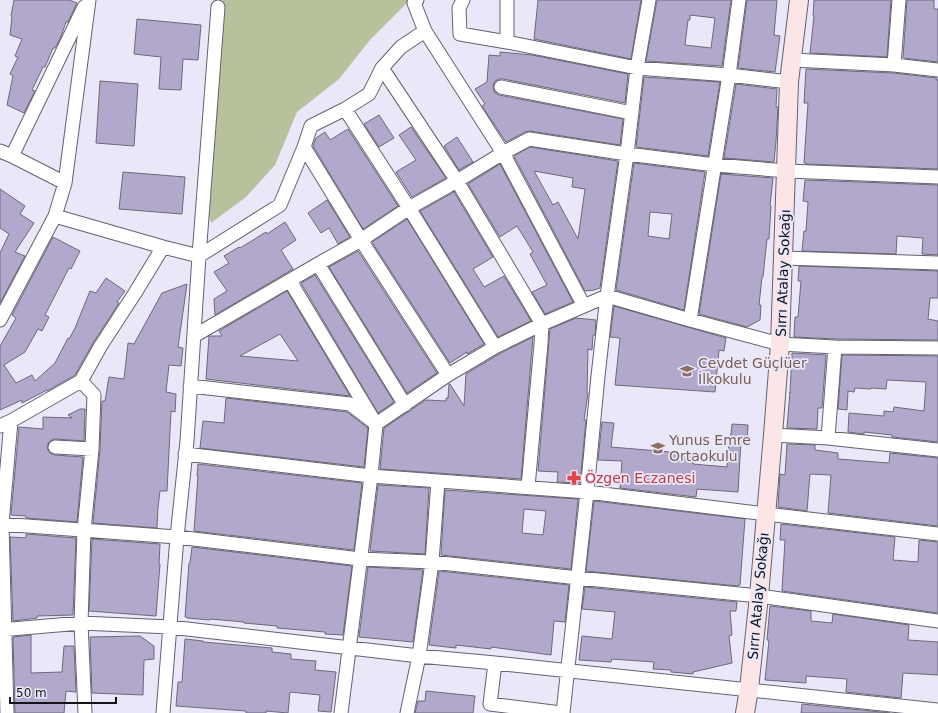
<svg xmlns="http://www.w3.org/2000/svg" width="938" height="713" font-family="'DejaVu Sans',sans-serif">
  <rect width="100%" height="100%" fill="#eae7f9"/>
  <!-- green -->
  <path fill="#b7c29d" d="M223,0h187l-40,40 -31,39 -42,33 -22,53 -29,32 -35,26 -4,-14z"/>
  <!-- building -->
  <path fill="#b2a8cc" stroke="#6d6978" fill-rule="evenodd" d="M14,0h55l8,3 -9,19h-2l-6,17 -5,9h-2l-8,19h-2l-11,23 3,1 -11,22 -17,-8 6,-29 -3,-2 8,-17 -3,-1 7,-17 -12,-4 2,-18 -1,-1z
    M538,0h103l-10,59 -97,-20z
    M657,0h74l-9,66 -76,-5zM690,15l25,3 -4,30 -26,-3 3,-25h2z
    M747,0h30l-3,35 6,1 -5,36 -37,-4z
    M814,0h77l-4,57 -77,-4 4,-37h-1z
    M907,0h27v9h4v53l-35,-4z
    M137,19l64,6 -3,35 -15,-1 -2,31 -22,-1 2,-32 -27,-3z
    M500,52l32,3 96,19 -3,29 -122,-24h-4l-4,2 -2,5 1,4 1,3 4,2 124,24 -3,26 -90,-14 -5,1 -19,10 -24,-36 3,-2 -10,-15 12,-7 2,-27 11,1z
    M806,69l87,4 44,5 -1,2h2v89l-132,-5v-1h-2l4,-60h-4z
    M644,77l76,5 -12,74 -72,-9z
    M100,81l38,3 -4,62 -38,-3z
    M736,84l41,5 -1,18h2l-2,34 -2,21 -50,-4z
    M379,115l15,23 -15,9 -15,-23z
    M411,127l35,51 -34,19 -16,-25 20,-12 -17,-25z
    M348,129l50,77 -35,23 -50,-83 3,-8 9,-6 5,8z
    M457,137l16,25 -14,8 -15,-24z
    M530,147l88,14 -18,127 -6,2 -9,1 -71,-135zM534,171l39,7 -1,9 13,2 -7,50 -20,-37 -5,3z
    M634,163l71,9 -21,138 -68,-20zM650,212l22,2 -3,25 -21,-3z
    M500,164l73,138 -28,12 -13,-22 15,-7 -17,-31 3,-2 -16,-26 -17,11 -32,-53z
    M123,172l62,5 -3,37 -63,-5z
    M721,174l52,4 -3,28h1l-2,33h-2l-4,38h-1l-3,28h2l-1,15 -13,7 -48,-13z
    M805,180l133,5v70l-16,-1 1,-16 -26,-2 -1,18 -94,-3 2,-20h2l2,-29 -5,-1z
    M0,189l25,17 -5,8 14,9 -19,29 10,4 -25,47v-50l9,-19 -9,-6z
    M454,192l39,65 -20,12 11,18 20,-11 27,45 -33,16 -78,-126z
    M327,200l23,37 -12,7 -9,-16 -8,5 -13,-20z
    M407,219l77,125 -17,10v-2l-17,11 -78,-121z
    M285,222l11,18 -15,10 12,19 -78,46 -1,-16 13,-8 -13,-19 15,-9 -5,-7 15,-9 1,1 26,-16 1,2z
    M53,237l27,14 -9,18 -2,-1 -24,47 4,2 -7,14 -4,-2 -13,23 -21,13 12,18 16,-8 3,6 20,-18 13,-25 1,1 6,-11 15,-37 6,2 10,-15 19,13 -8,11 2,1 -26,40 -18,32 -28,16v-1l-25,13v-3l-22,10v-64l16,-28 -4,-3z
    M358,251l79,122 -30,20 -78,-126z
    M799,266l139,5v27h-8l-2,21 10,2v19l-103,-1 -41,-2 1,-20h3l3,-36h-3z
    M315,275l79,127 -16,11 -77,-130z
    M187,284l-9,63 5,1 -2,18 -12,-1 -3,27 10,2 -1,18 -4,-1 -4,80h-7l-2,16 -1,21 -64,-5 7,-73 2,-49h3l4,-24 15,2 4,-36 6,1 28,-51z
    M287,291l63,105 -144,-17 3,-43h13l-3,-5zM280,334l18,27 -58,-5z
    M614,306l112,32 -2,13 -5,-1 -4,42 -100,-7 5,-47 -10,-1z
    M576,318l20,2 -1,15h-2l-1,15 -4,-1 -1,44h1l-4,27h2l-6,63 -23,-1 1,-10 -20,-1 12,-142z
    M533,337l-12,142 -141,-10 4,-41 42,-28 20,1v-3h2l1,-14h1l14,22 2,-32 33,-20z
    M792,353l34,2 -4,53h-4l-1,21 -30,-1 3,-36v1z
    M842,355l96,1v86l-46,-5v-2l-28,-3v2l-16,-2 1,-19 35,3v-5l9,1 1,-5 30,4 2,-29 -39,-2 -1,9 -15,-1v1l-16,-1 -1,4 -6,-1 -1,19 -9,-1z
    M226,398l121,14 21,16 -4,39 -164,-19 3,-27 21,2z
    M80,409h5l-1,32 -29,-2 -3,1 -3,2 -2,5 1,3 2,3 4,2 29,2 -6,65 -51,-4v-2l-15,-1 8,-88 24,2v-12l29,1 -4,-3z
    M602,422l12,1 -3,24 83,7 -1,10 34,3 2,-24h1l2,-19 16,1 -1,16 -6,-1 -3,52 -41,-3 -1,8 -76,-9 2,-27 -24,-1z
    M787,444l28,1v5l23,3v6l51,4 1,-10 48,5v68l-110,-13 3,-38 -21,-1 -3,37 -29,-4 2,-33 5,1z
    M198,464l164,19 -8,67 -160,-19 4,-55h-1z
    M378,485l51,3 -4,66 -55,-3z
    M445,490l133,9 -7,70 -130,-14zM524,509l22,2 -3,24 -21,-2z
    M594,501l151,18 -5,66h-2v1l-152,-15z
    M781,524l114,13 -2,23 25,2 1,-22 19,2v71l-156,-22 3,-51h-5z
    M26,534l50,4 -3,77 -36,1v2l-24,3 -3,-84 16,1z
    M92,539l68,5 -1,20h1l-4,52 -67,-5z
    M192,547l160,19 -9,69 -18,-1v-2l-48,-4v-2l-33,-3v-1l-34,-3v1l-23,-2v-1h-2l4,-54h1z
    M368,567l55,3 -10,72 -54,-5z
    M439,571l130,14 -4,37 -11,-1 -3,34 -60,-8v2l-35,-4v3l-27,-3z
    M585,587l152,15 -1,9h-6l2,24 -3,1 3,27 -39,9v2l-22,-2v-2l-18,-1 1,-7 -42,-3 -1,3 -32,-2 3,-24 30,3 3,-27 -33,-3z
    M770,606l41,5v10l21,2 1,-9 76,11 -1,15 30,2v33l-35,-2 -2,25 -55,-6 1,-13 -41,-3v7l-41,-3 4,-40h-2z
    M31,635v38l31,-1 2,-26h10l2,46 -10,-1 -2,22h-49l-2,-76z
    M140,636l14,10v13l-10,1 -1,35 -51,-2 -2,-56z
    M185,639l18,2v1l69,6v4l19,2v5l25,2 -1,9 21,2 -5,40 -13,-1 2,-16 -30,-3 -2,21 -22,-2v2h-20v-2l-70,-5 2,-24h4z
    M426,691l49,5 -2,17h-58l3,-12h7z
    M802,704l88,9h-89z"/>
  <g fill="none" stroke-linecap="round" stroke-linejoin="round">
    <defs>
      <path id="street" d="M417,0l-3,3 11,28 78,122 81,153
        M463,0l-4,8 1,26 47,8 130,26 92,7 60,7
        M507,42v-42
        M792,60l102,5 44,5
        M894,65l5,-65
        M382,68l75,113 85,143 -1,20 -13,143
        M501,87l131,26
        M345,109l64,99 86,139
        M304,147l57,93 87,135
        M0,151l12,5 53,27
        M12,156l72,-149
        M55,216l108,31
        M784,258l154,5
        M318,264l87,141
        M290,281l86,143 -5,52 -30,237
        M0,320l55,-104 10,-33 24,-183
        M690,320l39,-245 10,-75
        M194,336l124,-72 43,-24 48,-32 48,-27 46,-28 26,-14 98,15 88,11 72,6 151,6
        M81,381l13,14 -2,54
        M190,386l160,18 26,20 72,-49 47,-28 47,-23 65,-28 83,24 90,24 55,3 103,1
        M0,426l11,-5 70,-40 19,-34 35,-54 28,-46 36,9 81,-51 24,-58 7,-21 34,-17 24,-15 13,-26 19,-21 24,-16
        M773,435l55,3 110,12
        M828,438l7,-91
        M55,447l37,2 -8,81 -3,93 4,90
        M185,454l186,22 216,16 179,22 172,20
        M0,524l177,13 10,-96 12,-185 19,-249
        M0,630l81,-7 89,4 249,29 76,7 443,47
        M495,663l-5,41 71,9
        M7,713l-5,-189 9,-103
        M163,713l14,-176 183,22 72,3 146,16 181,18 179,25
        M407,713l12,-57 13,-94 6,-81
        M563,713l24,-221 11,-116 9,-80 20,-142 10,-86 12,-68"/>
      <path id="secondary" d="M745,713l4,-24 10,-93 14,-161 7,-91 9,-262 10,-82"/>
    </defs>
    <!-- street casing -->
    <use href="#street" stroke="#646170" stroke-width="15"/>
    <!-- secondary casing -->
    <use href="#secondary" stroke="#646170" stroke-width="20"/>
    <!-- street -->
    <use href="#street" stroke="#fff" stroke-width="13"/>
    <!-- secondary -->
    <use href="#secondary" stroke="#fce5e6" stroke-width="18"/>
  </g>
  <!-- icons -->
  <defs>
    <symbol id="school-bare" viewBox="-9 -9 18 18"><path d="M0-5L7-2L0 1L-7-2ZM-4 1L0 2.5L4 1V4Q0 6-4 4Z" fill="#8d6e63" stroke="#eae7f9" stroke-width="2.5" paint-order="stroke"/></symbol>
    <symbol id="pharmacy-bare" viewBox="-9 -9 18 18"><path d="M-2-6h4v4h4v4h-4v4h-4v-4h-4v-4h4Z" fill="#e0444e" stroke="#eae7f9" stroke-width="2.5" paint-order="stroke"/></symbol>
  </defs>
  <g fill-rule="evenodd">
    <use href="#school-bare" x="677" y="361" width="20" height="20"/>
    <use href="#school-bare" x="648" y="438" width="20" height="20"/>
    <use href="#pharmacy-bare" x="564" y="468" width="20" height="20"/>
  </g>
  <g text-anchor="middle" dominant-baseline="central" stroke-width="3.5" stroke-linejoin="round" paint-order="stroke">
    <!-- street labels -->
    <g font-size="14" fill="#141319" stroke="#eae7f9">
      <text transform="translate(783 273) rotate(-88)">Sırrı Atalay Sokağı</text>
      <text transform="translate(758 596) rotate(-85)">Sırrı Atalay Sokağı</text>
    </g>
    <!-- education labels -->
    <g font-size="14" fill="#785e54" stroke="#eae7f9" text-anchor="start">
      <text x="698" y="363">Cevdet Güçlüer<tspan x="698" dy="16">İlkokulu</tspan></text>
      <text x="669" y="440">Yunus Emre<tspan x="669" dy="16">Ortaokulu</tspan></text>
    </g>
    <!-- health labels -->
    <g font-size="14" fill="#be3a42" stroke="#eae7f9" text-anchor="start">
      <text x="585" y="478">Özgen Eczanesi</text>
    </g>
  </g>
  <!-- scale -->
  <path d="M10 697v6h106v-6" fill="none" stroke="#141319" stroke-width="2"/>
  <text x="16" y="697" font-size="12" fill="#141319" stroke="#eae7f9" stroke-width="3" paint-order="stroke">50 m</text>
</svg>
